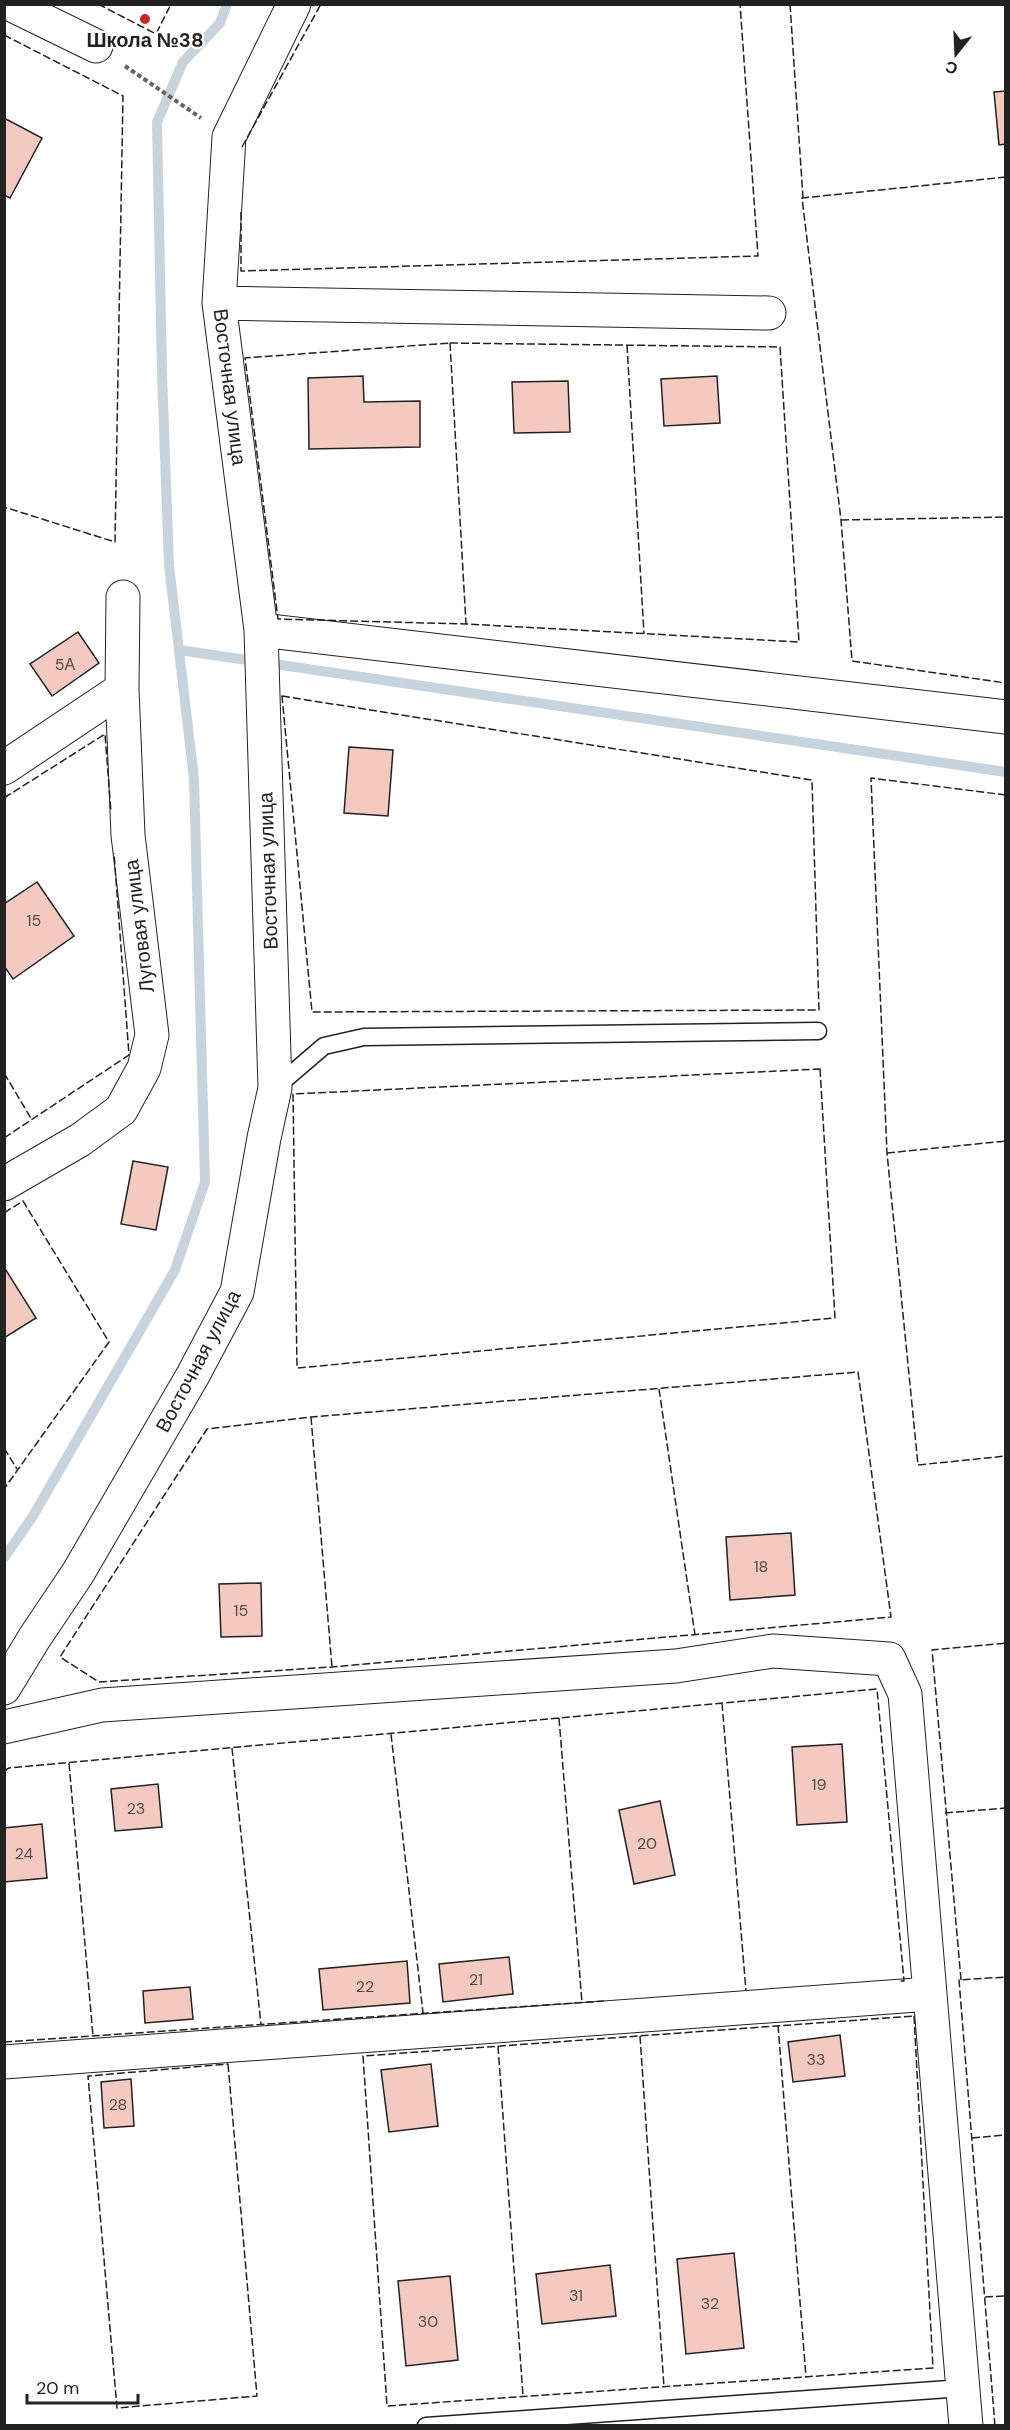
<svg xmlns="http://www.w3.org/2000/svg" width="1010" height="2430" font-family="'DM Sans',sans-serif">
  <rect width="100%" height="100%" fill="#fff"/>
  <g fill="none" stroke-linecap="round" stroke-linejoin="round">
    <!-- stream -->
    <path stroke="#c7d3dd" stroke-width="10" d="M179,650l827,122
      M4,1558l29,-42 142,-246 30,-88 -11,-403 -25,-214 -7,-191 -5,-252 26,-60 37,-39 7,-19"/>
  </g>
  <!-- building -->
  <path fill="#f3c9c0" stroke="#222" stroke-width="1.5" d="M1006,91v53l-7,1 -5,-53z
    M4,118l38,20 -32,60 -6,-3z
    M363,376l1,26 56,-1v46l-111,2 -1,-71z
    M717,376l3,47 -56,3 -3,-47z
    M568,381l2,51 -56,1 -2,-51z
    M78,632l21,31 -47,33 -22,-32z
    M349,747l44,3 -5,66 -44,-3z
    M37,882l37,54 -61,43 -9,-13v-62z
    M133,1161l35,6 -12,63 -35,-6z
    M4,1267l32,51 -32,20z
    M791,1533l4,62 -65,5 -4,-63z
    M261,1583l1,53 -41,1 -2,-53z
    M842,1744l5,78 -50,3 -5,-78z
    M158,1784l4,43 -47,4 -4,-42z
    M660,1801l15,74 -41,9 -15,-74z
    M42,1824l5,54 -43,4v-54z
    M509,1957l4,37 -70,8 -4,-38z
    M407,1961l3,42 -87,7 -4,-41z
    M190,1987l3,32 -48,4 -2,-32z
    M840,2035l5,41 -52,6 -5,-40z
    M431,2064l7,62 -49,6 -8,-62z
    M131,2079l3,47 -30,2 -3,-46z
    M734,2253l10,95 -58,6 -9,-95z
    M610,2265l6,51 -74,8 -6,-50z
    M450,2276l8,84 -52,6 -8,-85z"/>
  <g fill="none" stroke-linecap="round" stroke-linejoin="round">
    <defs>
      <path id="lane" d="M275,1088l49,-42 40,-9 454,-6
        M426,2426l537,-38"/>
      <path id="street" d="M10,4l86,42
        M219,303l550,10
        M261,630l745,87
        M4,768l118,-79
        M4,1184l76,-44 41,-30 23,-42 8,-33 -24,-200 -6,-146 1,-92
        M4,1688l31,-51 43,-64 115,-198 44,-83 27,-154 11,-50 -14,-458 -42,-327 10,-166 65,-133
        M4,1727l98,-22 574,-39 97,-15 116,8 16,35 61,732
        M4,2062l926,-68"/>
    </defs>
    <!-- lane casing -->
    <use href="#lane" stroke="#222" stroke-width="19"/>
    <!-- street casing -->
    <use href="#street" stroke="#222" stroke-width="35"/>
    <!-- path -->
    <path stroke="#646464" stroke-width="4" stroke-dasharray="4.5 3" stroke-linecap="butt" d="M125,66l76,52"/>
    <!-- lane -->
    <use href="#lane" stroke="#fff" stroke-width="16"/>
    <!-- street -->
    <use href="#street" stroke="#fff" stroke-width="33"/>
    <!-- fence -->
    <path stroke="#222" stroke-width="1.5" stroke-dasharray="8 3" stroke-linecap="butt" d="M98,4l58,30 15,-30
      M790,4l13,194
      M4,35l119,61 -8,446 -111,-35
      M242,147l79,-143
      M1006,177l-204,21 39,322 11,141 154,22
      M241,212v59l517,-15 -18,-252
      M450,343l330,4 19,295 -333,-18 -188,-5 -33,-261z
      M450,343l16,281
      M627,345l17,289
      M841,520l165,-3
      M282,696l530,84 7,230 -507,2z
      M1006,795l-135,-17 16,375 31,312 88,-9
      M4,798l101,-64 6,78
      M820,1069l15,249 -538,50 -4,-274z
      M4,1073l28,47
      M4,1138l125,-83 -15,-202
      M887,1153l119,-12
      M4,1213l19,-12 86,141 -105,147
      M858,1372l33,245 -559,50 -233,15 -39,-25 147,-228 104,-12z
      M659,1389l36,246
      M311,1417l21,250
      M4,1448l13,21
      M722,1703l24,288
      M559,1718l23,285
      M391,1734l32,279
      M232,1748l29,277
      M69,1763l24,273
      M4,1771l5,-3 868,-79 27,292h-4
      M945,1813l61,-5
      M961,1980l-29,-330 74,-7
      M914,2016l19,352 -546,38 -24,-350z
      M778,2025l28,352
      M640,2036l24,351
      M4,2042l600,-41
      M498,2046l25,350
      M228,2064l29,332 -140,12 -29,-332z
      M972,2138l34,-3
      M985,2297l21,-1
      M995,2426l-36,-446 47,-3"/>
  </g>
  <!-- markers -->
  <circle fill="#c62828" stroke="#fff" stroke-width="2" cx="145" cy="19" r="6"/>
  <g text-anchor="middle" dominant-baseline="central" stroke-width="4.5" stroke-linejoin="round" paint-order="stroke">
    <!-- number labels -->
    <g font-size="16" fill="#564c4a">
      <text x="65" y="664">5А</text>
      <text x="34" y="920">15</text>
      <text x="761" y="1566">18</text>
      <text x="241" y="1610">15</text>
      <text x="819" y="1784">19</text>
      <text x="136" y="1808">23</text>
      <text x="647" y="1843">20</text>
      <text x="24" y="1853">24</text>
      <text x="476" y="1979">21</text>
      <text x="365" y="1986">22</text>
      <text x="816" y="2059">33</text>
      <text x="118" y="2104">28</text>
      <text x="576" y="2295">31</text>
      <text x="710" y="2303">32</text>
      <text x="428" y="2321">30</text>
    </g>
    <!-- poi labels -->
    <g font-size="20" font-weight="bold" fill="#222" stroke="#fff">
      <text x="145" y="40">Школа №38</text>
    </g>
    <!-- street labels -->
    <g font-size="20" fill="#222" stroke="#fff">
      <text transform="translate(230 387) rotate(83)">Восточная улица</text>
      <text transform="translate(268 871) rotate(-92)">Восточная улица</text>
      <text transform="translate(139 926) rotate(-97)">Луговая улица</text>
      <text transform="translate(198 1361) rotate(-62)">Восточная улица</text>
    </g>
  </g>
  <!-- border -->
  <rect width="1010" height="2430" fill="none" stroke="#222222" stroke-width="12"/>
  <!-- north arrow -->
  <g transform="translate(956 54) rotate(198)" stroke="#ffffff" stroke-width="4.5" paint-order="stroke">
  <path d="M0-4.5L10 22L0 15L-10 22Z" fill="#222222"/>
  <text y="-9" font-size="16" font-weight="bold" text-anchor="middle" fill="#222222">С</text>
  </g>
  <!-- scale -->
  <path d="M27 2394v9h111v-9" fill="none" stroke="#222222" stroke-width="3"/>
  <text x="36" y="2394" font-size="18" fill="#222222" stroke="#ffffff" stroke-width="4.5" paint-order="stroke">20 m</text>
</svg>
